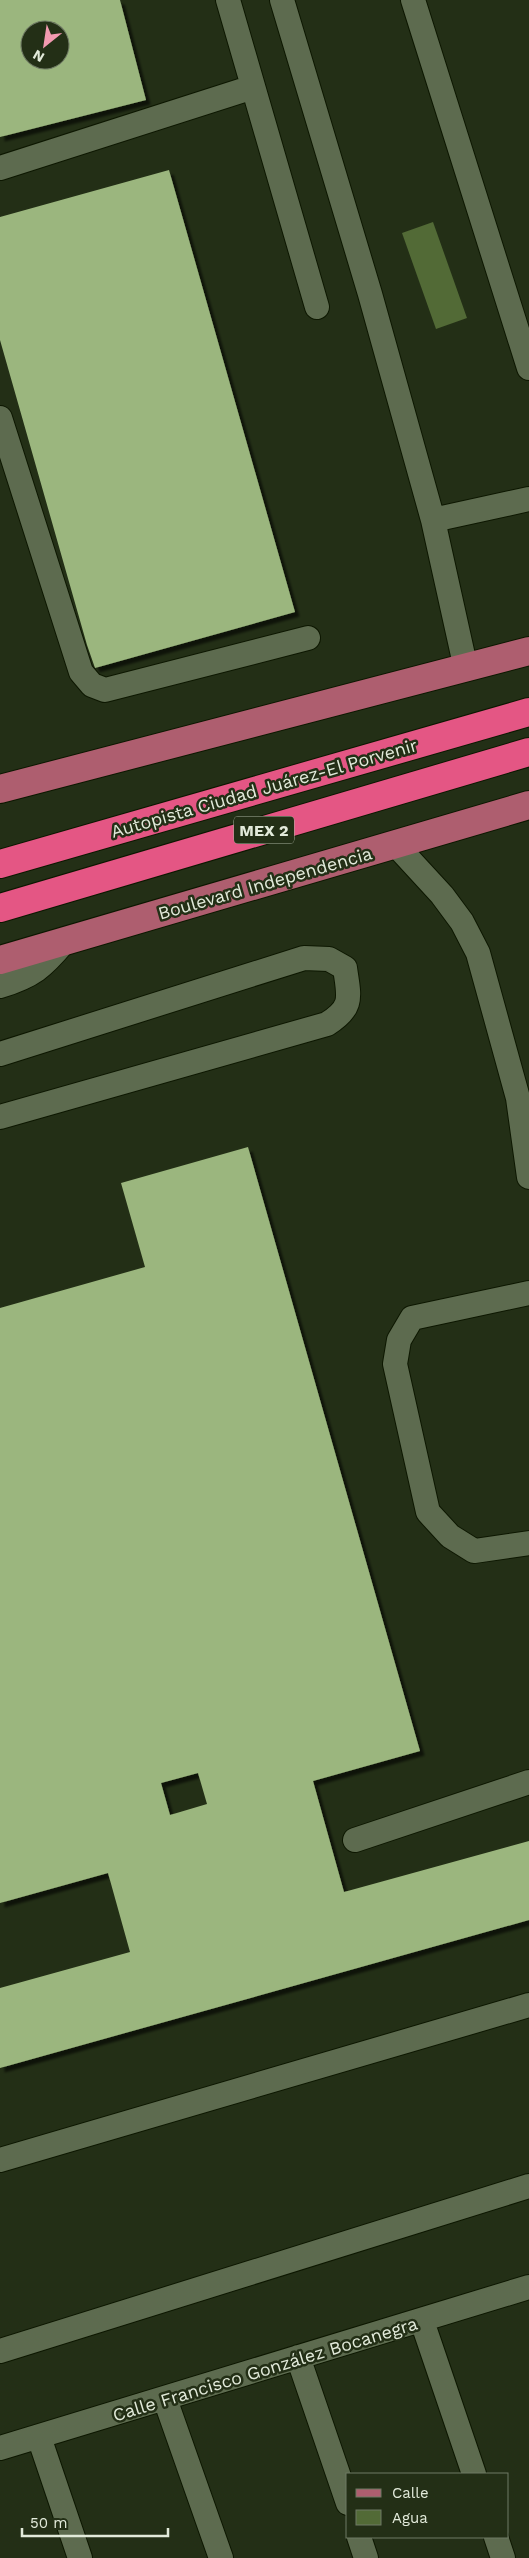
<svg xmlns="http://www.w3.org/2000/svg" width="529" height="2558" font-family="'Work Sans',sans-serif">
  <defs>
    <filter id="shadow"><feDropShadow dx="4.5" dy="4.5" stdDeviation="1" flood-color="#0009"/></filter>
  </defs>
  <rect width="100%" height="100%" fill="#232f16"/>
  <!-- water -->
  <path fill="#526a36" d="M433,222l34,96 -31,11 -34,-96z"/>
  <!-- building -->
  <path fill="#9bb67e" fill-rule="evenodd" filter="url(#shadow)" d="M0,0h120l26,100 -146,37zM30,30h30v30h-30z
    M169,170l126,442 -200,56 -8,-23 -87,-305v-123z
    M248,1147l172,604 -107,30 31,111 185,-51v79l-529,148v-80l130,-36 -22,-79 -108,30v-595l145,-41 -24,-84zM198,1773l9,31 -37,11 -9,-32z"/>
  <g fill="none" stroke-linecap="round" stroke-linejoin="round">
    <defs>
      <path id="minor" d="M228,0l89,307
        M282,0l88,294 63,226 33,149
        M413,0l116,368
        M0,168l253,-81
        M0,418l81,254 11,13 13,5 203,-52
        M433,520l96,-21
        M396,845l46,50 20,27 16,31 40,145 11,79
        M0,986c33,-10 43,-19 64,-44
        M0,1054l304,-96 25,1 16,9c4,29 9,39 -18,56l-327,93
        M529,1293l-117,25 -13,22 -4,24 33,148 22,24 24,15 55,-8
        M355,1840l174,-58
        M0,2160l529,-155
        M422,2321l52,153
        M0,2351l529,-165
        M298,2357l50,146
        M165,2399l56,159
        M39,2437l41,121
        M0,2448l529,-161
        M359,2537l7,21
        M496,2537l7,21"/>
      <path id="major" d="M0,789l529,-138
        M0,960l529,-155"/>
      <path id="highway" d="M0,864l529,-152
        M0,908l529,-156"/>
    </defs>
    <!-- minor casing -->
    <use href="#minor" stroke="#0d1701" stroke-width="26"/>
    <!-- major casing -->
    <use href="#major" stroke="#0d1701" stroke-width="30"/>
    <!-- highway casing -->
    <use href="#highway" stroke="#0d1701" stroke-width="30"/>
    <!-- minor -->
    <use href="#minor" stroke="#5d6b4f" stroke-width="24"/>
    <!-- major -->
    <use href="#major" stroke="#ae5e6f" stroke-width="28"/>
    <!-- highway -->
    <use href="#highway" stroke="#e45684" stroke-width="28"/>
  </g>
  <g text-anchor="middle" dominant-baseline="central" stroke-width="5" stroke-linejoin="round" paint-order="stroke">
    <!-- shield labels -->
    <rect fill="#232f16" stroke="#a9b29f" stroke-width="1" x="234" y="816.5" width="60" height="27" rx="4"/>
    <g font-size="16" font-weight="bold" fill="#e2eada">
      <text x="264" y="830">MEX 2</text>
    </g>
    <!-- street labels -->
    <g font-size="18" fill="#e2eada" stroke="#232f16">
      <text transform="translate(264 788) rotate(-16)">Autopista Ciudad Juárez-El Porvenir</text>
      <text transform="translate(265 883) rotate(-16)">Boulevard Independencia</text>
      <text transform="translate(265 2369) rotate(-17)">Calle Francisco González Bocanegra</text>
    </g>
  </g>
  <!-- legend -->
  <rect x="346" y="2473" width="162" height="65" fill="#232f16" stroke="#6f7a64"/>
  <rect x="356" y="2489" width="25" height="8" fill="#ae5e6f" stroke="#6f7a64"/>
  <text x="392" y="2498" font-size="15" fill="#e2eada">Calle</text>
  <rect x="356" y="2510" width="25" height="15" fill="#526a36" stroke="#6f7a64"/>
  <text x="392" y="2523" font-size="15" fill="#e2eada">Agua</text>
  <!-- north arrow -->
  <g transform="translate(45 45) rotate(210)"><circle r="24" fill="#232f16" stroke="#6f7a64"/>
  <path d="M0-4L9 19L0 12L-9 19Z" fill="#f29ab0"/>
  <text y="-8" font-size="14" font-weight="bold" text-anchor="middle" fill="#e2eada">N</text>
  </g>
  <!-- scale -->
  <path d="M22 2528v8h146v-8" fill="none" stroke="#e2eada" stroke-width="2.5"/>
  <text x="30" y="2528" font-size="15" fill="#e2eada" stroke="#232f16" stroke-width="4" paint-order="stroke">50 m</text>
</svg>
